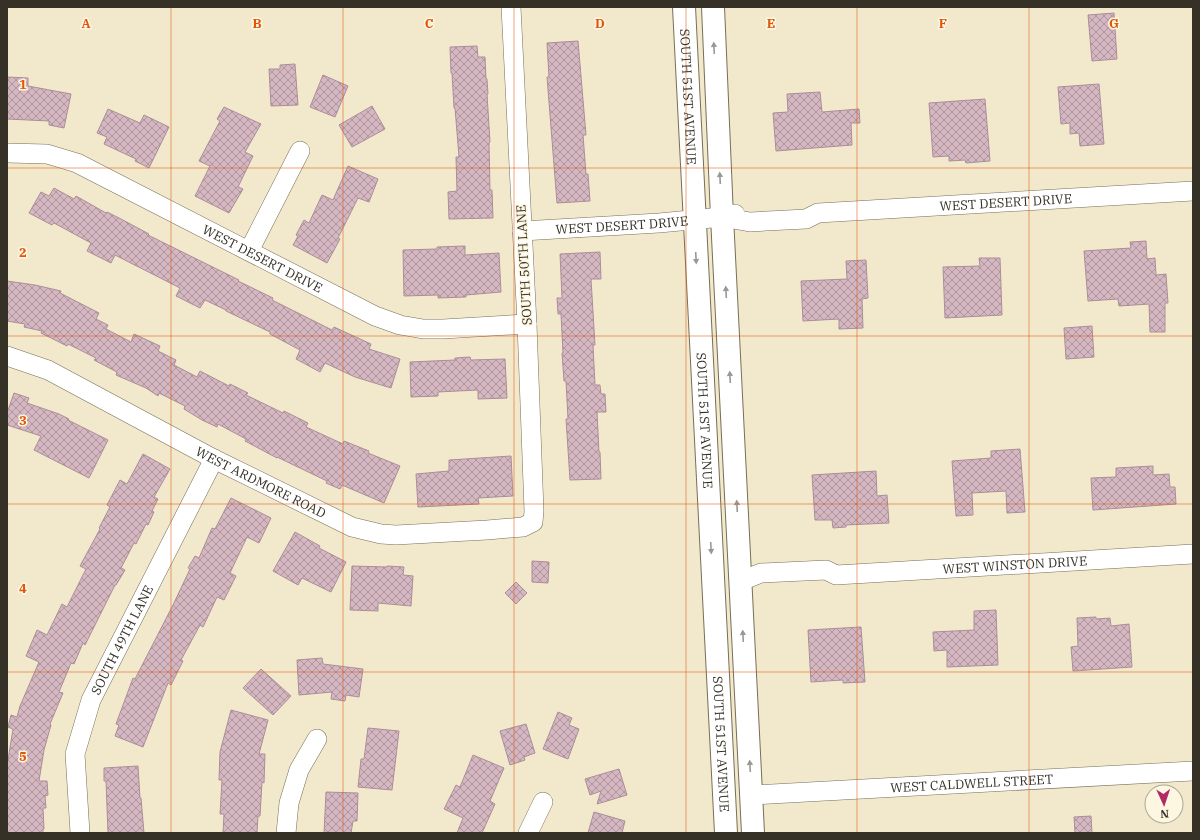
<svg xmlns="http://www.w3.org/2000/svg" width="1200" height="840" font-family="'IBM Plex Serif',serif">
  <defs>
    <pattern id="building-cross-hatch" width="8" height="8" patternUnits="userSpaceOnUse"><rect width="8" height="8" fill="#d5b7c2"/><path d="M0 0l8 8M0 8l8-8" fill="none" stroke="#ae959e"/></pattern>
  </defs>
  <rect width="100%" height="100%" fill="#f2e9cd"/>
  <!-- building -->
  <path fill="url(#building-cross-hatch)" stroke="#ab8e98" d="M1114,13l3,46 -25,2 -4,-46z
    M578,41l8,94h-3l3,39h2l2,27 -33,2 -10,-126h2l-2,-34z
    M477,46l1,11h7l1,22h1l1,15h-1l3,48 -1,1 1,47h2l1,28 -44,1 -1,-27 9,-1 -1,-34h3l-4,-49h-1l-2,-35h-1l-1,-26z
    M295,64l3,41 -27,1 -2,-37h11v-4z
    M323,75l25,11 -13,31 -25,-10z
    M7,77l21,1v8l43,8 -7,34 -15,-3v-4l-42,-2z
    M1099,84l5,60 -24,2 -1,-13 -9,1v-11l-9,1 -3,-37z
    M820,92l2,20 37,-3 1,14h-9l1,22 -76,6 -3,-38 15,-1 -1,-18z
    M985,99l5,62 -24,2 -1,-3 -16,1v-5l-16,1 -4,-54z
    M372,106l13,23 -33,18 -13,-22z
    M224,107l37,17 -16,28 8,4 -15,31 5,2 -14,24 -34,-17 15,-30 -11,-5 21,-40 -3,-2z
    M108,109l32,14 4,-8 25,12 -20,41 -14,-7 1,-2 -32,-15 3,-7 -10,-4z
    M348,166l30,13 -9,23 -11,-4 -20,40 2,1 -13,24 -34,-18 5,-9 -2,-1 8,-15 5,3 13,-28 11,5z
    M54,188l20,11 2,-3 30,17 1,-1 14,7 28,15 -1,1 91,45 -1,1 35,17 -1,2 60,30 2,-3 37,17 -2,5 31,10 -9,29 -36,-11 -30,-14 -5,9 -24,-13 4,-9 -30,-16v-2l-44,-21v-1l-21,-10 -5,8 -24,-12 4,-8 -65,-33 -4,8 -24,-12 4,-8 -37,-20 -2,2 -23,-12 12,-21 8,4z
    M1146,241l1,18 8,-1 1,17 10,-1 2,29h-3v29h-15l-1,-28 -30,2 -1,-7 -30,2 -4,-50 47,-3 -1,-6z
    M465,246v9l34,-2 2,39 -35,3v2l-28,1v-3l-34,1 -1,-46 34,-1v-2z
    M600,252l1,27h-10l4,66h-2l2,40h5l1,9h4l1,18h-9l2,40h1l1,27 -31,1 -4,-61h2l-2,-38h-2l-2,-28h1l-2,-39h-3l-1,-16h5l-2,-44z
    M979,258h21l2,57 -57,3 -2,-51 37,-1z
    M866,260l2,38 -6,1 1,29 -24,1v-10l-36,2 -2,-40 46,-2 -1,-18z
    M7,281l28,4 26,6 -1,2 39,20 -3,6 12,6 -2,4 25,13 3,-8 26,12 -2,5 18,9 -2,5 23,12 3,-6 29,15 1,-2 18,9 -2,2 37,18 1,-2 24,12 -2,4 37,17 1,-3 25,10 -1,2 32,13 -16,37 -42,-18 -2,4 -14,-6 1,-2 -50,-24v1l-32,-17 1,-2 -28,-15 -1,3 -15,-7 -18,-11 1,-3 -26,-13 -1,3 -12,-8 -30,-13 1,-3 -23,-12 2,-2 -28,-14 -1,2 -26,-13 1,-2 -18,-4 1,-3 -18,-3z
    M1092,326l2,31 -28,2 -2,-31z
    M470,357l1,3 34,-1 2,39 -29,1v-9l-40,2v4l-27,1 -1,-35 45,-2v-2z
    M14,393l15,5 -2,5 32,11 10,5 -1,1 40,20 -19,38 -55,-28 7,-14 -34,-11v-12z
    M1020,449l5,63 -18,1 -1,-22 -34,2 1,22 -17,1 -4,-55 39,-3v-7z
    M143,454l27,15 -16,28 4,2 -6,12 2,1 -6,13 -2,-1 -10,20 -2,-1 -13,25 4,2 -9,15h-1l-30,60 -2,-2 -9,21 -3,-1 -12,29 4,1 -13,31 1,1 -7,25 -5,31h8l1,14 -3,1 1,12h-3l1,21h-1v4h-36v-67l6,-37 -5,-2 3,-12 6,2 3,-11 19,-44 -13,-6 11,-26 10,5 15,-31 5,3 19,-38 -6,-3 20,-37 -1,-1 11,-21 -3,-2 13,-25 7,4z
    M511,456l2,40 -35,2 1,6 -61,3 -2,-33 33,-3v-11z
    M1153,466v9l16,-1 1,13h5l1,17 -83,6 -2,-32 25,-1v-9z
    M876,471l1,25 10,-1 2,28 -43,2v2l-13,1 -1,-8h-17l-3,-45z
    M231,498l40,20 -12,25 -12,-6 -17,36 6,3 -12,24 -7,-3 -14,30 -3,-2 -19,35 2,1 -12,24 -3,-2 -25,64 -28,-11 4,-11 -3,-1 17,-46 2,1 38,-74 17,-36 -2,-1 7,-12 4,2 13,-30 3,1z
    M295,532l25,14 -1,2 27,14 -15,30 -29,-14 -4,7 -25,-14z
    M532,561l17,1 -1,21 -16,-1z
    M352,566l35,1v-1l17,1 -1,8 10,1 -2,30 -33,-3v8l-28,-1z
    M516,582l11,11 -11,11 -11,-11z
    M996,610l2,55 -51,2v-17l-13,1 -1,-19 41,-2v-19z
    M1096,617v2l14,-1 1,8 18,-2 3,43 -59,4 -2,-24 7,-1 -1,-28z
    M861,627l4,55 -22,1v-3l-32,2 -3,-52z
    M322,658l1,6 40,5 -4,28 -13,-2 -1,6 -14,-2 1,-7 -33,3 -2,-35z
    M261,669l30,27 -18,19 -30,-27z
    M231,710l37,10 -9,34h6l-1,29 -2,-1 -2,34h-2l-1,17h-34l1,-19h-4l2,-34h-3l1,-28z
    M558,712l14,6 -3,7 10,4 -11,30 -25,-10z
    M526,724l9,29 -11,4 1,3 -15,5 -10,-34z
    M368,728l31,3 -7,59 -34,-3 3,-28h3z
    M473,755l31,13 -14,33 5,3 -13,29h-25l6,-15 -19,-9 12,-24 4,2z
    M138,766l2,32h1l3,35h-36l-2,-52h-2v-13z
    M619,769l8,26 -30,9 4,-13 -11,4 -5,-16z
    M326,792l32,1 -1,28h-4l-2,12h-27z
    M594,812l31,9 -3,12h-34z
    M1091,816l1,17h-17l-1,-16z"/>
  <g fill="none" stroke-linecap="round" stroke-linejoin="round">
    <defs>
      <g id="minor">
        <path id="s1" d="M7,153l40,1 30,9 298,153 25,9 23,4h20l84,-5"/>
        <path id="s2" d="M722,217l28,5 56,-3 12,-6 375,-22"/>
        <path id="s3" d="M522,231l137,-8 63,-6 13,-3"/>
        <path d="M249,251l51,-100"/>
        <path id="s4" d="M7,356l41,14 166,89 138,68 29,7 15,1 91,-5 36,-3 10,-5 1,-11 -7,-187 -16,-317"/>
        <path id="s5" d="M741,581l20,-8 65,-3 10,5 357,-21"/>
        <path id="s6" d="M751,795l442,-24"/>
        <path id="s7" d="M80,833l-5,-79 16,-54 123,-241"/>
        <path d="M286,833l3,-30 10,-33 18,-31"/>
        <path d="M528,833l15,-31"/>
      </g>
      <g id="primary">
        <path id="s8" d="M684,7l42,826"/>
        <path d="M713,7l9,210 31,616"/>
      </g>
    </defs>
    <!-- minor casing -->
    <use href="#minor" stroke="#766e56" stroke-width="20"/>
    <!-- primary casing -->
    <use href="#primary" stroke="#766e56" stroke-width="24"/>
    <!-- minor -->
    <use href="#minor" stroke="#fff" stroke-width="19"/>
    <!-- primary -->
    <use href="#primary" stroke="#fff" stroke-width="22"/>
  </g>
  <!-- one-way arrows -->
  <defs><path id="oneway-solid" d="M-6-.8H1V-3.2L6.5 0L1 3.2V.8H-6Z"/></defs>
  <g fill="#9a9893">
    <use href="#oneway-solid" transform="translate(714 48) rotate(-93)"/>
    <use href="#oneway-solid" transform="translate(720 178) rotate(-93)"/>
    <use href="#oneway-solid" transform="translate(696 258) rotate(87)"/>
    <use href="#oneway-solid" transform="translate(726 292) rotate(-93)"/>
    <use href="#oneway-solid" transform="translate(730 377) rotate(-93)"/>
    <use href="#oneway-solid" transform="translate(737 506) rotate(-93)"/>
    <use href="#oneway-solid" transform="translate(711 548) rotate(87)"/>
    <use href="#oneway-solid" transform="translate(743 636) rotate(-93)"/>
    <use href="#oneway-solid" transform="translate(750 766) rotate(-93)"/>
  </g>
  <!-- grid -->
  <path fill="none" stroke="#df570d" stroke-width="1" stroke-opacity="0.55" d="M171,7v826M343,7v826M514,7v826M686,7v826M857,7v826M1029,7v826M7,168h1186M7,336h1186M7,504h1186M7,672h1186"/>
  <g text-anchor="middle" dominant-baseline="central" stroke-width="3" stroke-linejoin="round" paint-order="stroke">
    <!-- street labels -->
    <g font-size="13" fill="#353127" stroke="#fdf6e0">
      <text stroke="none"><textPath href="#s8" startOffset="90">SOUTH 51ST AVENUE</textPath></text>
      <text stroke="none"><textPath href="#s2" startOffset="286">WEST DESERT DRIVE</textPath></text>
      <text stroke="none"><textPath href="#s3" startOffset="100">WEST DESERT DRIVE</textPath></text>
      <text stroke="none"><textPath href="#s1" startOffset="280">WEST DESERT DRIVE</textPath></text>
      <text transform="translate(524 265) rotate(-93)">SOUTH 50TH LANE</text>
      <text stroke="none"><textPath href="#s8" startOffset="414">SOUTH 51ST AVENUE</textPath></text>
      <text stroke="none"><textPath href="#s4" startOffset="284">WEST ARDMORE ROAD</textPath></text>
      <text stroke="none"><textPath href="#s5" startOffset="277">WEST WINSTON DRIVE</textPath></text>
      <text stroke="none"><textPath href="#s7" startOffset="203">SOUTH 49TH LANE</textPath></text>
      <text stroke="none"><textPath href="#s8" startOffset="738">SOUTH 51ST AVENUE</textPath></text>
      <text stroke="none"><textPath href="#s6" startOffset="221">WEST CALDWELL STREET</textPath></text>
    </g>
  </g>
  <g font-size="13" text-anchor="middle" font-weight="bold" fill="#df570d" stroke="#fdf6e0" stroke-width="3" stroke-linejoin="round" paint-order="stroke">
    <text x="86" y="28">A</text>
    <text x="257" y="28">B</text>
    <text x="429" y="28">C</text>
    <text x="600" y="28">D</text>
    <text x="771" y="28">E</text>
    <text x="943" y="28">F</text>
    <text x="1114" y="28">G</text>
    <text x="23" y="89">1</text>
    <text x="23" y="257">2</text>
    <text x="23" y="425">3</text>
    <text x="23" y="593">4</text>
    <text x="23" y="761">5</text>
  </g>
  <!-- border -->
  <rect width="1200" height="840" fill="none" stroke="#353127" stroke-width="16"/>
  <!-- north arrow -->
  <g transform="translate(1164 804) rotate(177)"><circle r="19" fill="#fdf6e0" stroke="#ada796"/>
  <path d="M0-3L7 15L0 10L-7 15Z" fill="#b32966"/>
  <text y="-6" font-size="11" font-weight="bold" text-anchor="middle" fill="#353127">N</text>
  </g>
</svg>
